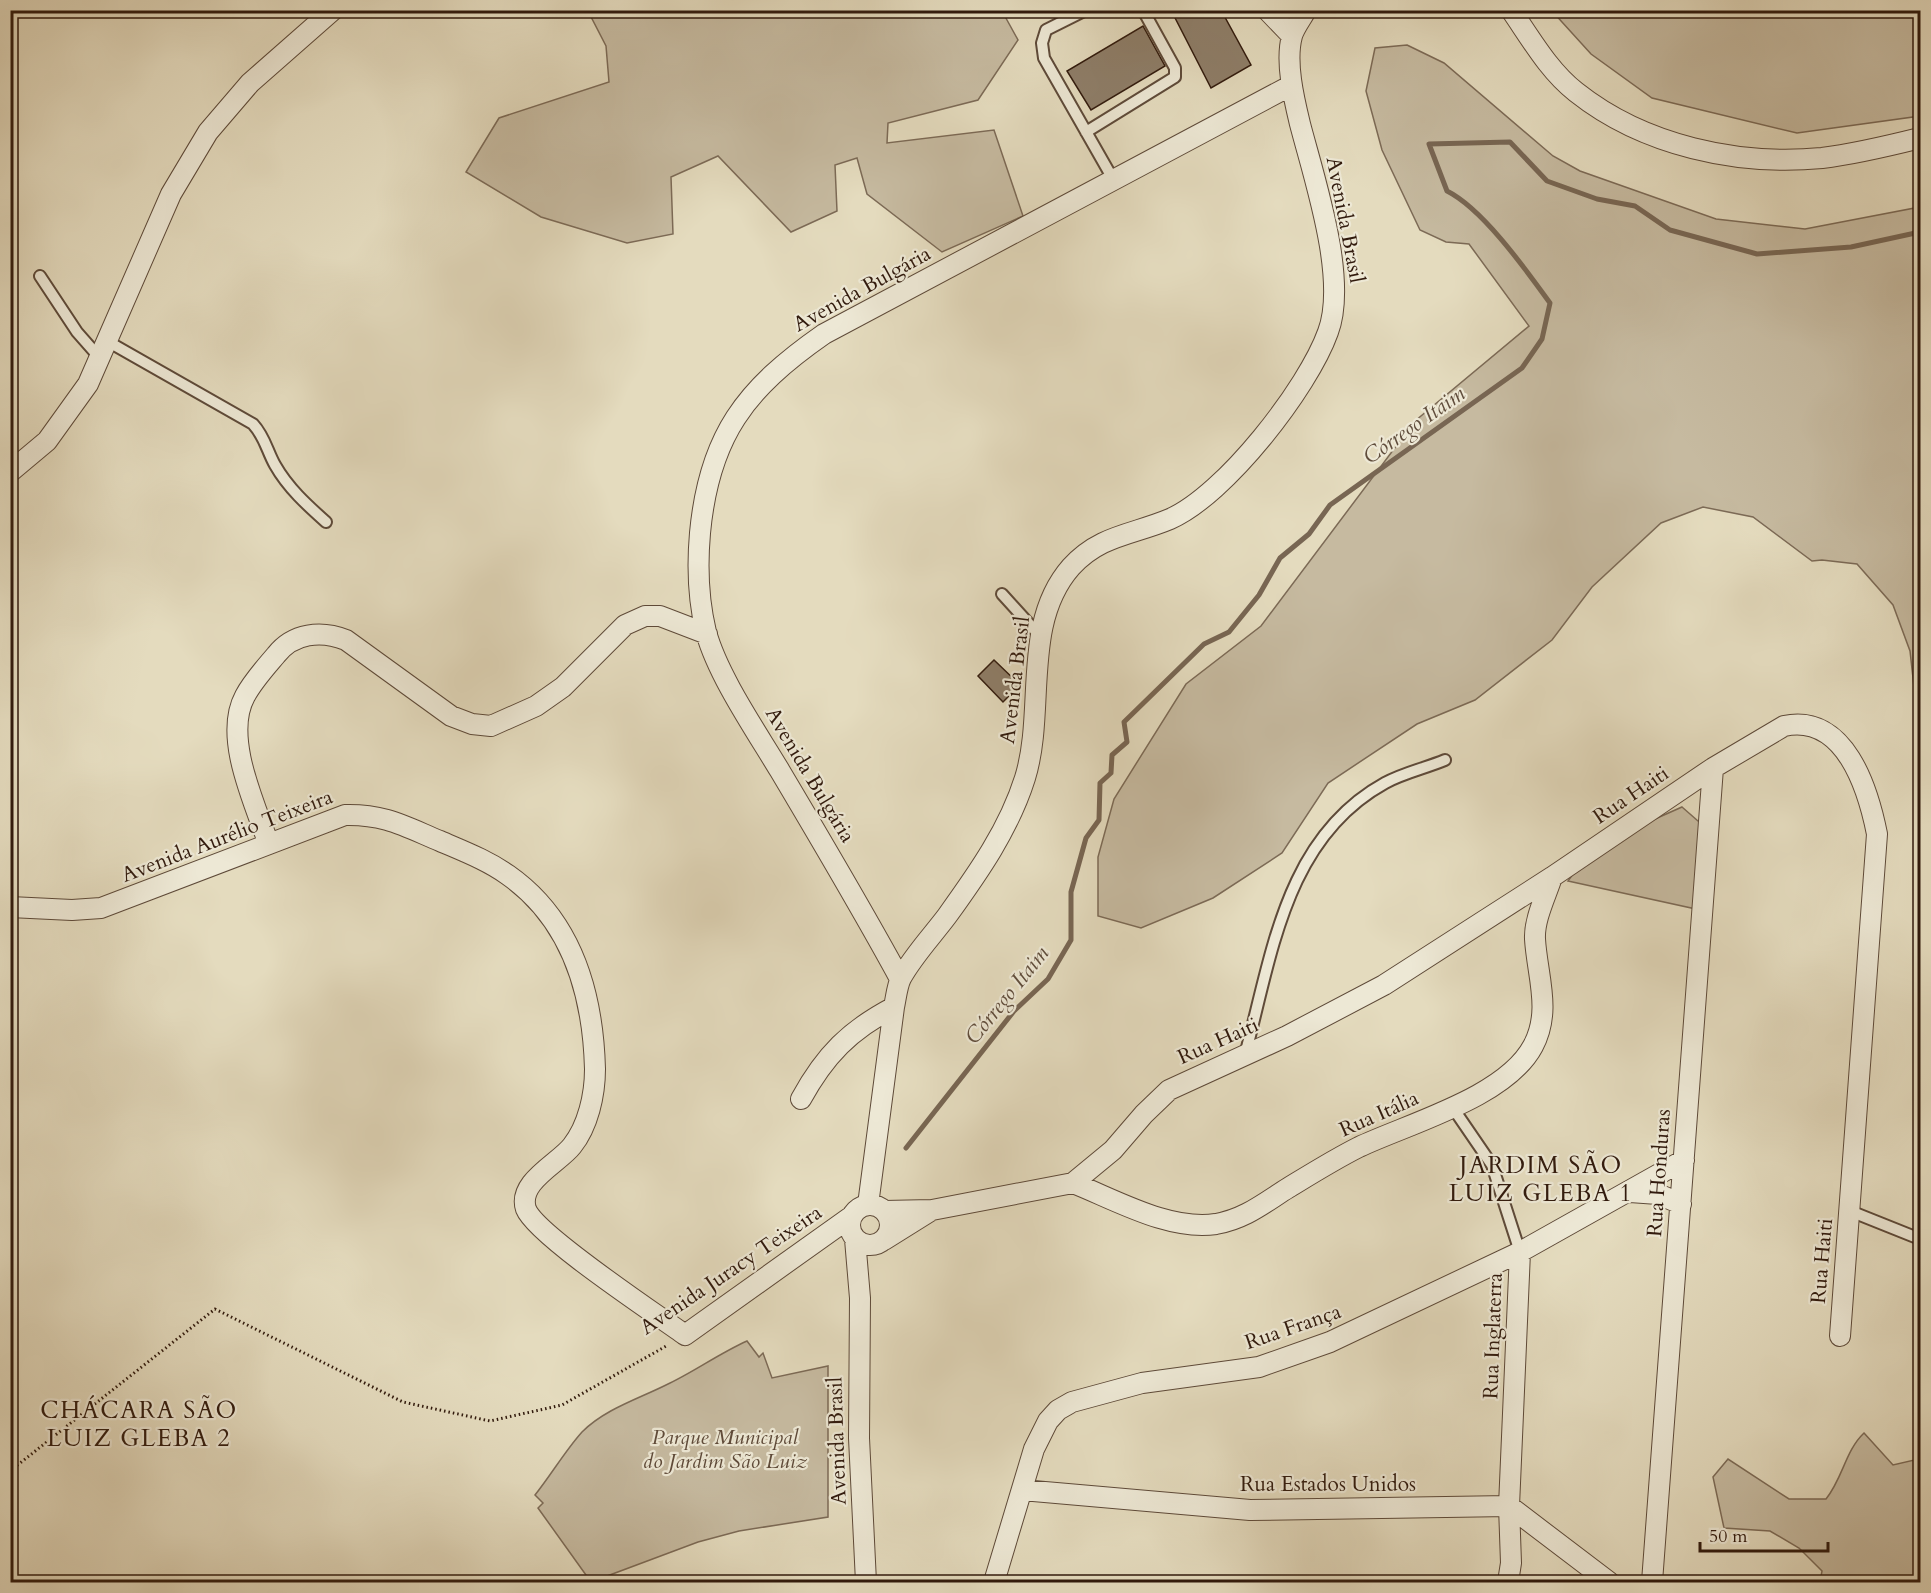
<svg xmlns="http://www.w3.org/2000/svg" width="1931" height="1593" font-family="Cardo,serif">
  <rect width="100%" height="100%" fill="#e4dbbe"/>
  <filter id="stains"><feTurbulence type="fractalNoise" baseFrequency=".00333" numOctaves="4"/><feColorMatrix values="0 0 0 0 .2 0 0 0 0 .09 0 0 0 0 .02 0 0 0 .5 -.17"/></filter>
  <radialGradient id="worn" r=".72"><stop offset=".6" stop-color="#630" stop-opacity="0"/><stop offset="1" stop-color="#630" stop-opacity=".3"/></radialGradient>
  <!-- green -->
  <path fill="#c6baa0" stroke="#7c6a56" stroke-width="1.5" d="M588,11h414l16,29 -40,60 -90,23 -1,20 107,-13 29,86 -81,36 -75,-58 -10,-36 -22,7 2,46 -46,21 -73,-76 -47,21 2,57 -46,9 -86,-26 -75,-45 33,-54 110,-36 -3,-36z
    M1552,11h368v105l-123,17 -145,-35 -61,-44z
    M1407,45l37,18 109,93 27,15 136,48 89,10 115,-22v513l-3,-6 -7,-63 -17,-46 -36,-41 -35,-4 -10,1 -59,-44 -50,-10 -42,16 -69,64 -40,53 -77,60 -58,24 -89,59 -46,70 -69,45 -72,30 -43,-12v-59l16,-58 72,-115 75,-58 154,-205 114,-95 -60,-82 -23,-2 -26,-12 -38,-80 -16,-59 9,-43z
    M1682,807l24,21 -10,81 -128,-28 15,-21 54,-33z
    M747,1341l12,16 4,-4 9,25 56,-12v151l-89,14 -41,11 -107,40 -53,-74 5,-5 -8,-8c16,-20 30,-44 47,-63 23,-23 56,-33 84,-47 28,-13 52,-31 81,-44z
    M1864,1433l29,32 26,-6 1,-14v137h-100l2,-11 -23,-23 -29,-17 -46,-3 -11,-51 15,-18 61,40h37c17,-21 19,-48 38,-66z"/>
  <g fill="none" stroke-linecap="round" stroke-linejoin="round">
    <!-- stream -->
    <path stroke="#786653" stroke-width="5" d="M906,1148l108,-137 34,-32 23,-39v-48l15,-54 13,-18 1,-37 11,-10 1,-18 15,-13 -3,-20 80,-78 25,-12 30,-37 21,-37 29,-24 21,-29 192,-137 20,-29 8,-36c-24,-33 -67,-94 -103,-112l-18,-47 81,-2 37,39 50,18 38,7 35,24 87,24 94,-7 69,-15"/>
  </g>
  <!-- building -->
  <path fill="#8e7e69" stroke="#311a0d" stroke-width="1.5" d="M1171,10h50l30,55 -40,23z
    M1143,26l22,40 -74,44 -24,-39z
    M994,660l26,25 -17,17 -25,-26z"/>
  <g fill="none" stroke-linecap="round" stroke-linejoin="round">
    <defs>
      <path id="lane" d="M1086,10l-40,20 -4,13 2,15 69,121
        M1086,132l89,-55v-9l-32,-58
        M40,276l37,56 22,25
        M107,341l146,83c12,13 14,27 22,41 13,23 32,40 51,57
        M1002,594l39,43
        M1245,1055c27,-100 40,-217 140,-272 18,-10 41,-15 60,-23
        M1453,1108l39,57 28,87
        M1850,1211l70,28"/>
      <path id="street" d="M1267,10l25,26
        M1511,10c20,29 38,61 65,82 68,54 162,74 246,66 33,-4 66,-12 98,-20
        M10,472l37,-31 41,-57 83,-190 37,-62 42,-49 83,-73
        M268,842c-14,-40 -45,-106 -23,-146 8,-15 20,-28 31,-41 17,-22 45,-25 70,-15l105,76 21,8 19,2 45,-20 27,-19 62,-62 20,-9h15l47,18
        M10,907l62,3 29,-2 244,-93c39,-1 59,11 95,26 23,10 47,19 68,34 64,45 85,120 87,194 0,26 -7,57 -23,77 -13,17 -55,36 -46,63 10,26 130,105 159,126l167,-119
        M900,979c-38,-70 -79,-139 -120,-208 -24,-40 -62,-95 -74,-139 -8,-33 -9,-65 -6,-99 9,-97 45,-144 124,-199l466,-248
        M801,1099c24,-44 49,-69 93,-92
        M1073,1183c43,17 96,48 143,41 29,-5 48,-21 72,-36 23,-14 47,-29 71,-41 51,-24 147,-50 174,-101 19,-35 4,-71 2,-107 -1,-20 11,-43 17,-62
        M1630,1192l28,2 23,10
        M868,1205l26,-198c2,-9 3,-21 7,-29 12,-22 31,-42 46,-62 31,-43 62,-87 78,-138 21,-68 -4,-154 46,-211 29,-32 61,-32 99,-48 55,-24 138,-131 158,-187 20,-53 -14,-154 -28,-208 -6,-25 -15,-62 -8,-88 2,-8 10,-18 14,-26
        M850 1225a20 20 0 1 1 40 0a20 20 0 1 1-40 0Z
        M884,1211l48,-1 141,-27 40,-33 31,-36 25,-24 118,-54 97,-51 168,-108 161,-109 71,-42c61,-13 84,63 93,108l-37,502
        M855,1239l5,59 -1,140 7,144
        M884,1240l48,-30
        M1022,1490l228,20 259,-4 100,76
        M994,1582l40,-133 14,-28 10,-11 14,-8 70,-19 117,-16 71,-25 190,-90 164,-92
        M1508,1582l3,-19 -2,-57 11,-254
        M1652,1582l61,-814"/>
    </defs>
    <!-- lane casing -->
    <use href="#lane" stroke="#5e4a39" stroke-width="14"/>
    <!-- street casing -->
    <use href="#street" stroke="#5e4a39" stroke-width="22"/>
    <!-- path -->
    <path stroke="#311a0d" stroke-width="3" stroke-dasharray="1.5 3" stroke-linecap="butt" d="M10,1471l205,-162 188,93 87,19 72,-16 106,-60"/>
    <!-- lane -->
    <use href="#lane" stroke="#ede8d5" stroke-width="10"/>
    <!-- street -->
    <use href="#street" stroke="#ede8d5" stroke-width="20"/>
  </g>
  <g text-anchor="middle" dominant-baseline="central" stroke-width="4.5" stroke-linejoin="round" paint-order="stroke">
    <!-- street labels -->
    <g font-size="21" fill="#311a0d" stroke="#ede8d5">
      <text transform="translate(1345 220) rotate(79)">Avenida Brasil</text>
      <text transform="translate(862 289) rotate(-29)">Avenida Bulgária</text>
      <text transform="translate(1015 680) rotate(-83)">Avenida Brasil</text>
      <text transform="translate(810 775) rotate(59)">Avenida Bulgária</text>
      <text transform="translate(1631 795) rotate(-34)">Rua Haiti</text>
      <text transform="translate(227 836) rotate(-21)">Avenida Aurélio Teixeira</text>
      <text transform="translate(1218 1041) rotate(-24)">Rua Haiti</text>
      <text transform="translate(1379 1114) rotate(-24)">Rua Itália</text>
      <text transform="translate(1659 1173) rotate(-86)">Rua Honduras</text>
      <text transform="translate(1822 1261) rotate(-85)">Rua Haiti</text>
      <text transform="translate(731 1270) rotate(-34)">Avenida Juracy Teixeira</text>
      <text transform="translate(1293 1327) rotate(-19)">Rua França</text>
      <text transform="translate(1493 1336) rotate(-88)">Rua Inglaterra</text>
      <text transform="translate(837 1441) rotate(-92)">Avenida Brasil</text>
      <text x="1328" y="1484">Rua Estados Unidos</text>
    </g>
    <!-- park labels -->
    <g font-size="21" font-style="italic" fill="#5e4a39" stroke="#ede8d5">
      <text x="725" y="1437">Parque Municipal<tspan x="725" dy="24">do Jardim São Luiz</tspan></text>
    </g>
    <!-- water labels -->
    <g font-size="22" font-style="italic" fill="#604d3c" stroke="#ede8d5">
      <text transform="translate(1414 425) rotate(-35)">Córrego Itaim</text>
      <text transform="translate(1007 995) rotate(-51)">Córrego Itaim</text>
    </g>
    <!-- quarter labels -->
    <g font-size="24" letter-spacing="1.5" fill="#311a0d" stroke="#ede8d5">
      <text x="1541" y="1165">JARDIM SÃO<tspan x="1541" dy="28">LUIZ GLEBA 1</tspan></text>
      <text x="139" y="1410">CHÁCARA SÃO<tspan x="139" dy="28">LUIZ GLEBA 2</tspan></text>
    </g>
  </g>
  <!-- margin -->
  <rect width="1931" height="1593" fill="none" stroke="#e4dbbe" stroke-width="36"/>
  <rect x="12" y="12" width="1907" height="1569" fill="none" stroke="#311a0d" stroke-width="3"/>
  <rect x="18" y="18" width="1895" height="1557" fill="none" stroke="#311a0d" stroke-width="1.5"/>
  <!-- scale -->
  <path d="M1700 1542v9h128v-9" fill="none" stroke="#311a0d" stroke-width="3"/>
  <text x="1709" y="1542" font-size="18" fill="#311a0d" stroke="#ede8d5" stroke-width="4.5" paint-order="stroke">50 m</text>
  <rect width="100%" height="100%" filter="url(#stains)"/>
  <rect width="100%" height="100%" fill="url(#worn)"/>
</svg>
